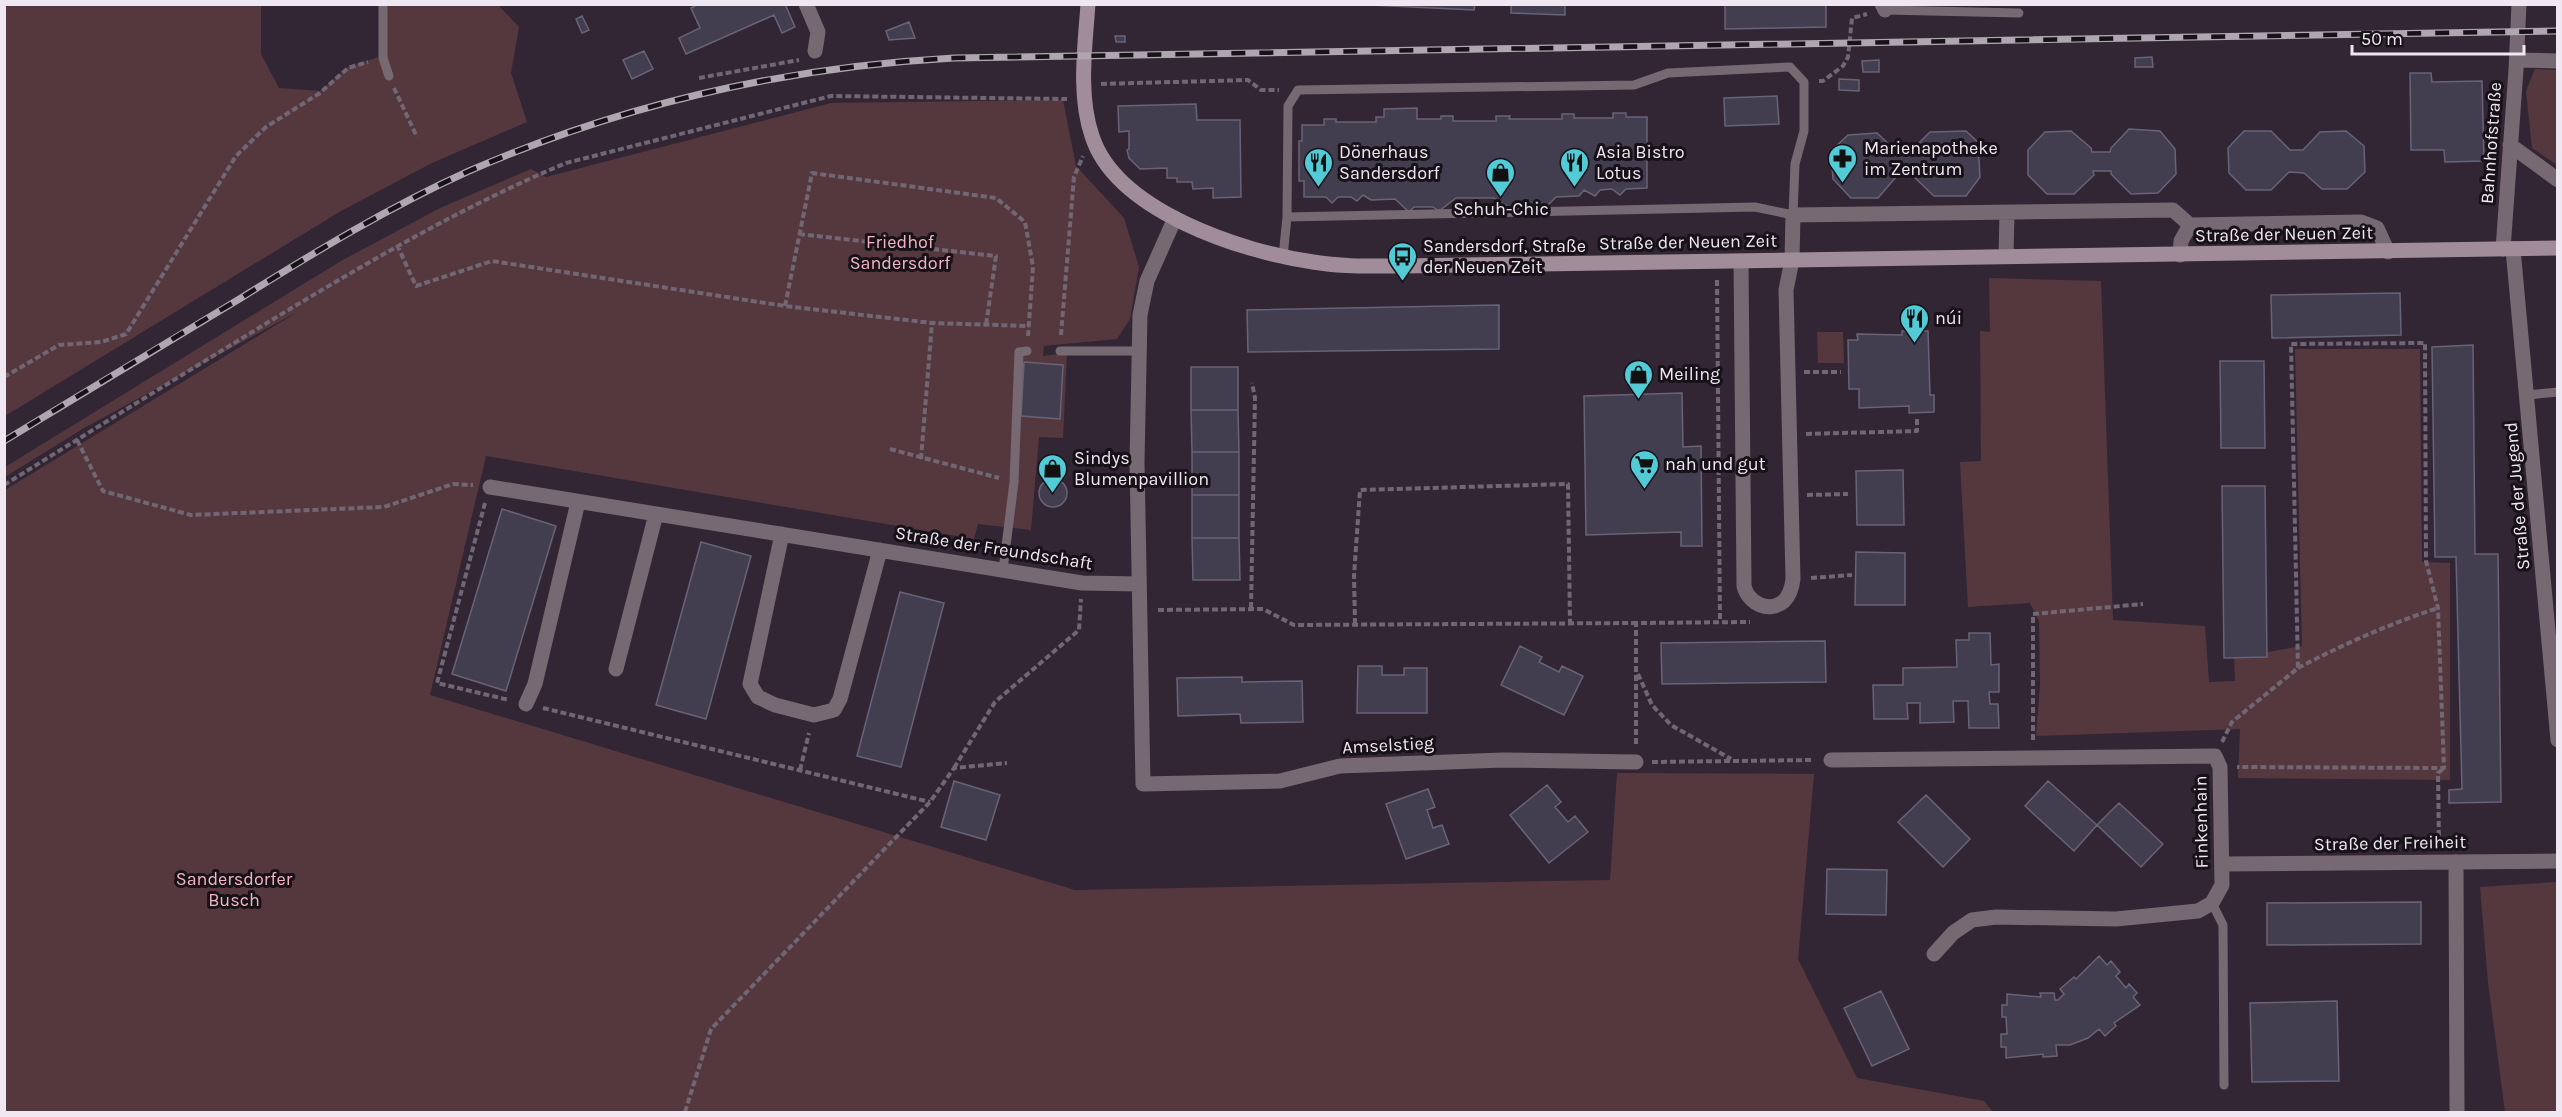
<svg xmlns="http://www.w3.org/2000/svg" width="2562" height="1117" font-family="Karla,sans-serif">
  <rect width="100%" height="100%" fill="#322635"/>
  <!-- green -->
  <path fill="#55383e" d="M5,5h256v49l18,34 41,3 28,-24 34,-11 2,-48 6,-3h108l21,22 -8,46 16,49 -95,41 -91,48 -336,205z
    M2535,69l22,1v95l-25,-17 -6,-57z
    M1063,100l13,66 48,52 15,49 -9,52 -13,20 -73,7 -1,10 24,-3 -4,85 -24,-1 -8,93 -53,-6 -4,15 -488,-83 -56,239 645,195 535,-10 7,-107 197,1 -16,185 59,119 127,23 9,11h-1988v-622l294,-179 -215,117 -79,49v-10l336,-206 99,-53 91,-39 15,8 285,-74z
    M1989,278l112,3 12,339 92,6 4,56 26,-1 -1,-23 68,-12 -7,-297h125l2,213 28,1v217l-212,-2 2,-49 -204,7 4,-51 -1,-64 -9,-18 -62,4 -8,-145 21,-1 -1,-130 10,1z
    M1817,332h26l1,31h-26z
    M2557,882v230h-52l-17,-130 -8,-95z"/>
  <!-- building -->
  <path fill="#423e50" stroke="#686377" stroke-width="1.5" d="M698,4h87l10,23 -13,6 -8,-18 -88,39 -7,-16 21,-10 -9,-20z
    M1349,4h126l-1,6z
    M1511,4h54v11l-54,-2z
    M1725,4h101v23l-101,2z
    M582,16l7,14 -7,3 -6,-14z
    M909,22l6,16 -26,2 -3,-9z
    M1115,36h10v6h-9z
    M644,51l9,18 -21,10 -9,-19z
    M2152,57l1,10h-18v-9z
    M1879,60v12h-16l-1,-11z
    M2410,73h21l1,9 50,-1 2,80 -39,1 -1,-12h-33z
    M1839,79l20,1v11l-20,-1z
    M1777,96l2,28 -54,2 -1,-28z
    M1196,104l1,16h43l1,77 -28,1v-10l-20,1 -1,-7h-15v-4h-10v-10l-27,1 -11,-11 -2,-8 2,-1v-18l-10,1 -1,-26z
    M1417,108v11h24v-3h12v5h43v-5h14l-1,3h53v-5h12v4h39v-5h13v4h21v71l-21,1 -6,6 -8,-6 -12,1 -5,6 -11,-6 -5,6 -23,1 -13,13 -7,-5h-19l-4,5 -19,-12h-38l-17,13 -6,-4h-19l-5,5 -14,-13 -24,1 -8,-5 -6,6 -6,-4h-13l-6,6 -6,-6h-22v-16h-5v-40h3v-16h22v-6h12v3h40v-5h8v-8z
    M2129,129l31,2 15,18 1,25 -18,19 -27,1 -20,-20v-3h-18l1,4 -20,19h-27l-19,-19v-25l17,-18 26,-1 20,17 1,4h18l1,-4z
    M1966,131l12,11 2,35 -14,19h-32l-21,-20v-3h-17v4l-18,21h-27l-18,-19 -2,-28 17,-16 29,-2 19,18v3h17l-1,-4 18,-18z
    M2244,131h27l19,19h13l17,-18 26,-1 18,15 1,26 -18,17h-25l-18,-16 -15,-1 -18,18h-25l-17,-17 -1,-25z
    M2400,293l1,42 -129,3 -1,-43z
    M1499,305v44l-251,3 -1,-42z
    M1902,331h26l2,64h4v17l-25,1v-7l-50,2v-19h-10l-1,-49h10l-1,-6 45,1z
    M2473,345l2,209h23l3,248 -52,1v-13l13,-1 -6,-232h-21l-3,-210z
    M2220,361h44l1,87h-44z
    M1024,362l39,3 -3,54 -39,-3z
    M1191,367h47v43h-47z
    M1682,393l1,54 18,-1 1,100h-21v-14l-95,3 -2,-139z
    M1191,410h47l1,42h-47z
    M1192,452h47v43h-47z
    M1903,470l1,55h-47l-1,-54z
    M1039 493a14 14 0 1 1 28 0a14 14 0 1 1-28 0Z
    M2222,486h43l2,171 -43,1z
    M1192,495h47v43h-47z
    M502,509l54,17 -50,165 -54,-17z
    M1192,538h47l1,42h-47z
    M701,542l50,14 -45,163 -50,-14z
    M1856,552l49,1v52h-50z
    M900,592l44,11 -43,164 -44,-11z
    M1969,633h21l1,32 8,-1v28h-10l1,12h8l1,24h-30l-1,-27h-15l1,21 -34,1v-20h-13l1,16h-34l-1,-34h30v-17l54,-1 -1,-27h13z
    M1825,641l1,41 -164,2 -1,-41z
    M1520,646l22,11 -3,5 20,10 3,-6 21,10 -19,39 -63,-30z
    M1358,666h24v9h22v-7h23v45h-70z
    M1242,677v5l60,-1 1,41 -62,1 -1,-9 -62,2 -1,-38z
    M954,781l46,14 -14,45 -45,-13z
    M2048,781l49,44 -23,26 -49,-45z
    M1547,785l14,17 -6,5 13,15 7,-6 13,16 -39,31 -39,-48z
    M1428,789l7,18 -8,3 6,18 9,-3 7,19 -43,15 -20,-55z
    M1926,795l44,44 -27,28 -45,-45z
    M2119,803l44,41 -22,23 -44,-42z
    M1827,869l60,1 -1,45 -60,-1z
    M2421,902v42l-154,1v-42z
    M2099,956l8,9 4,-4 9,11 -4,4 10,12 3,-4 8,9 -4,4 7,8 -26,18 2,3 -11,10 -6,-7 -11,9 -18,7h-14l1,11 -14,1v-3l-37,4v-11h-5v-13h6l-1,-17h-4v-12h5v-11l34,3 -1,-4h14l1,7h3l6,-6 -4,-5 14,-12 2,2z
    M1881,991l28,58 -37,17 -28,-58z
    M2337,1001l2,80 -87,1 -2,-79z"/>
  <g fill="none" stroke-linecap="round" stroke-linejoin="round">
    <!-- path -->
    <path stroke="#716674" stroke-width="4" stroke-dasharray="6 3" stroke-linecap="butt" d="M699,78l100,-18
      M1819,81h4l20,-15 5,-9 4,-39 15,-4
      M1101,84l147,-4 13,10h18
      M394,88l23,49
      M799,234l197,22 -10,69
      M397,245l19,41 76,-25 293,45 147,17 97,3
      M1717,280l3,342
      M785,306l27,-133 184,25 29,24 8,45 -5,69
      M1061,335l13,-158 9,-21
      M1804,372h37
      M4,377l55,-32 42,-3 25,-8 110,-178 30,-29 54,-34 28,-25 20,-6
      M1806,434l111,-3v-12
      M77,440l26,51 88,24 193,-8 69,-23 20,1
      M890,449l109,29
      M921,459l11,-136
      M4,485c92,-57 184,-114 276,-170 93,-56 186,-110 286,-152l265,-67 236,3
      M1807,495l41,-1
      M485,503l-48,180 72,17
      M1811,578l41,-3
      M1251,608l4,-210 -3,-15
      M1158,610l105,-1 31,16 342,-2
      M1355,624l-1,-48 6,-86 208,-6 2,138
      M2298,668c46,-24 91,-44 140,-60
      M1638,674l14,31 19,20 60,34
      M543,708l387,94
      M2033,740v-126l110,-10
      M2222,742l10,-20 66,-54 -7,-324 134,-1 1,218 12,47 6,160 -207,-1
      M1636,744v-121l114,-1
      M1652,762l161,-2
      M954,768l41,-66 84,-72 2,-31
      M800,770l9,-37
      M2439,845l-1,-72 6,-5
      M685,1112l26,-83 219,-227 24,-34 53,-5"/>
    <!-- lane -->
    <path stroke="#776971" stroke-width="9" d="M383,4v54l6,18
      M1885,10l134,3
      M1283,257l4,-40 468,-10 38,8 2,-51 9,-33v-49l-14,-15 -122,6 -34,12 -336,5 -10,16 -1,111
      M1060,351h79
      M2528,395l30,-3
      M1003,570l11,-88 5,-130 8,-1
      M2212,903l11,22 1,160"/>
    <!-- street -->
    <path stroke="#776971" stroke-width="15" d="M806,4l12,28 -3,19
      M1882,4l3,6
      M2517,60l41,1
      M2510,145l48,35
      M1175,218l-28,63 -7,34 -3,147 6,322 137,-3 60,-15 163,-6 133,2
      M2503,249l13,-179 3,-66
      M2513,249l45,491
      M2180,255l1,-14 9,-16
      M2006,256l1,-43
      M1741,261l3,325c4,17 25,28 40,15 6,-6 8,-14 9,-22l-7,-289 6,-30 1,-45 380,-5 17,15 171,-3 16,6 11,24
      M490,487l592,96 57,1
      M782,534l-32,150 8,13 17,8 39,10 20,-5 6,-11 40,-149
      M616,669l40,-155
      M526,704l9,-20 43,-182
      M1831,760l384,-4 5,11 2,118 -10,18 -14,8 -82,8 -120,-2 -24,3 -19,13 -19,21
      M2456,862l1,250
      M2223,864l335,-3"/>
    <!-- secondary -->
    <path stroke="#a18c99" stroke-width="15" d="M1088,4c-3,43 -10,91 4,132 24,75 150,116 221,126 30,5 60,4 91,4l1154,-18"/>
    <defs>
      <path id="rail" d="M4,441c79,-48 158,-96 237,-143 74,-46 148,-91 228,-127 154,-67 317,-104 485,-113l1604,-27"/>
    </defs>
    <!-- rail casing -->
    <use href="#rail" stroke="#afa6b1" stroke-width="7"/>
    <!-- rail -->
    <use href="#rail" stroke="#171118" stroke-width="4.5" stroke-dasharray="14" stroke-linecap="butt"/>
  </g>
  <!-- icons -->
  <defs>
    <symbol id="pharmacy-pin" viewBox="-11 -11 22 30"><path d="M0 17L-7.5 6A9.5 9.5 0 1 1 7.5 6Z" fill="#52cbd7" stroke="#171118"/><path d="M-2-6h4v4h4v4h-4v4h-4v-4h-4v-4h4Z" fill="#111"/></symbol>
    <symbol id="restaurant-pin" viewBox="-11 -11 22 30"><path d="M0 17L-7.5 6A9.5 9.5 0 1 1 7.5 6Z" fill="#52cbd7" stroke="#171118"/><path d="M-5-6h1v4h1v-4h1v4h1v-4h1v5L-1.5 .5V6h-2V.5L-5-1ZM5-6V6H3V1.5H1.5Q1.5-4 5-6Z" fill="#111"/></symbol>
    <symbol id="shop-pin" viewBox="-11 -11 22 30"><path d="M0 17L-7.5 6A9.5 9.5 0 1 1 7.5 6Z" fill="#52cbd7" stroke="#171118"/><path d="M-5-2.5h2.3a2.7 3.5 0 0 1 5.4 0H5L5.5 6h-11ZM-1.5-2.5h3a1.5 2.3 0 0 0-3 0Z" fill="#111"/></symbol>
    <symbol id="bus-pin" viewBox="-11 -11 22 30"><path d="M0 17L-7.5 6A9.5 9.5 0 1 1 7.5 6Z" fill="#52cbd7" stroke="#171118"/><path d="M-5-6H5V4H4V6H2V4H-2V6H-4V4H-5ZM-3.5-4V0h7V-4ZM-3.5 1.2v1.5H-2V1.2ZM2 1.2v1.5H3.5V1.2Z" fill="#111"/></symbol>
    <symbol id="supermarket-pin" viewBox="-11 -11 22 30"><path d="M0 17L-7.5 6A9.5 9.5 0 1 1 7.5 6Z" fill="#52cbd7" stroke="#171118"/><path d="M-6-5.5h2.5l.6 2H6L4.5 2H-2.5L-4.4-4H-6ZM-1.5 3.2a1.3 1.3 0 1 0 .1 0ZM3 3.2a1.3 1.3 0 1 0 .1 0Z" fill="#111"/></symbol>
  </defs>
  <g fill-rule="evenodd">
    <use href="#pharmacy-pin" x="1826" y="142" width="33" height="45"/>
    <use href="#restaurant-pin" x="1302" y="146" width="33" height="45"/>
    <use href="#restaurant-pin" x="1558" y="146" width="33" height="45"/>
    <use href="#shop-pin" x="1484" y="156" width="33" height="45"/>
    <use href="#bus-pin" x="1386" y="240" width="33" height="45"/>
    <use href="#restaurant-pin" x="1898" y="302" width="33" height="45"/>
    <use href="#shop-pin" x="1622" y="358" width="33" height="45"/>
    <use href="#supermarket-pin" x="1628" y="448" width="33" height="45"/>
    <use href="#shop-pin" x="1036" y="452" width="33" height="45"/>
  </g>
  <g text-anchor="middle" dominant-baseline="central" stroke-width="6" stroke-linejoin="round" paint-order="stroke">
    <!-- street labels -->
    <g font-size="18" fill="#efe7f1" stroke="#171118">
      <text transform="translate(2491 143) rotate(-86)">Bahnhofstraße</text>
      <text transform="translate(2284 234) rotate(-1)">Straße der Neuen Zeit</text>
      <text transform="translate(1688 242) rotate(-1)">Straße der Neuen Zeit</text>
      <text transform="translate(2517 496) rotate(-95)">Straße der Jugend</text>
      <text transform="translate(994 548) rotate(9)">Straße der Freundschaft</text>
      <text transform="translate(1388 745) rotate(-3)">Amselstieg</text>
      <text transform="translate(2201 822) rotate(-91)">Finkenhain</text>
      <text transform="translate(2390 843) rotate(-1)">Straße der Freiheit</text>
    </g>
    <!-- poi labels -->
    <g font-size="18" fill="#efe7f1" stroke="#171118" text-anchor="start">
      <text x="1864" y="148">Marienapotheke<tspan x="1864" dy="21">im Zentrum</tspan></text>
      <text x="1339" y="152">Dönerhaus<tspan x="1339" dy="21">Sandersdorf</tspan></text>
      <text x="1596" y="152">Asia Bistro<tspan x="1596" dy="21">Lotus</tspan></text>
      <text x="1501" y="209" text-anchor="middle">Schuh-Chic</text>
      <text x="1423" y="246">Sandersdorf, Straße<tspan x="1423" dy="21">der Neuen Zeit</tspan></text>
      <text x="1935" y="318">núi</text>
      <text x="1659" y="374">Meiling</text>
      <text x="1074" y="458">Sindys<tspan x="1074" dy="21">Blumenpavillion</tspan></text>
      <text x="1665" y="464">nah und gut</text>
    </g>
    <!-- park labels -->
    <g font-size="18" fill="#f5b5c3" stroke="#171118">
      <text x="900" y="242">Friedhof<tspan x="900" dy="21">Sandersdorf</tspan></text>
      <text x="234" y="879">Sandersdorfer<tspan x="234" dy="21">Busch</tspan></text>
    </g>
  </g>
  <!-- border -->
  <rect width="2562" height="1117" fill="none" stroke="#efe7f1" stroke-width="12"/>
  <!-- scale -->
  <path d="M2352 45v9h172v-9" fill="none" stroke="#efe7f1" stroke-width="3"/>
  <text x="2361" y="45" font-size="18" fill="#efe7f1" stroke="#171118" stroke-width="4.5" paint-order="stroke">50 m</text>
</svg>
